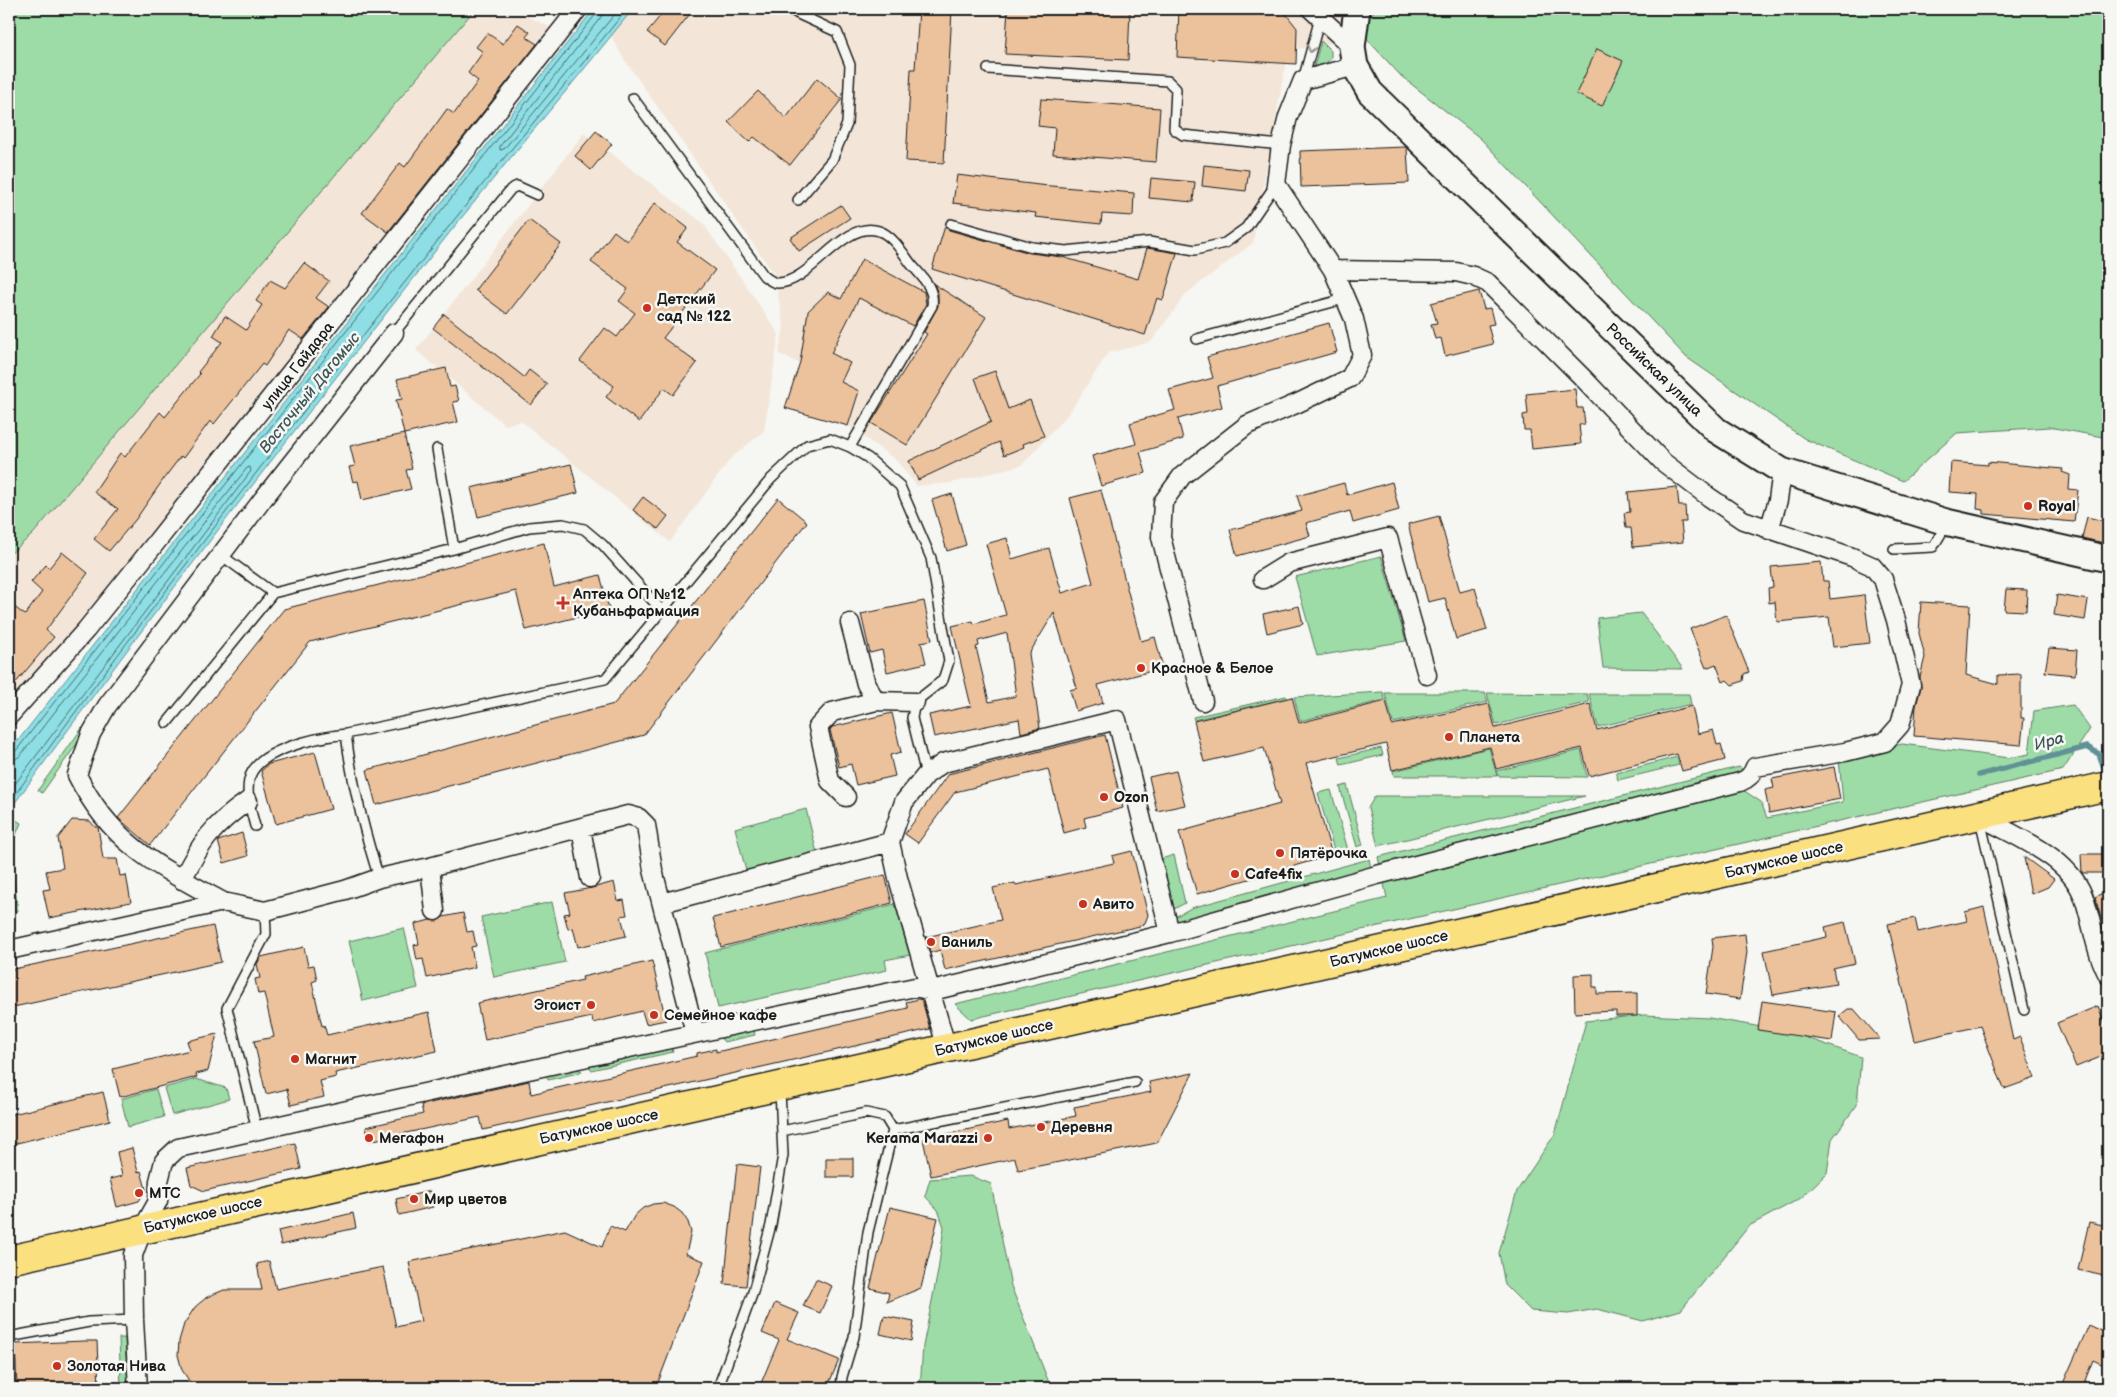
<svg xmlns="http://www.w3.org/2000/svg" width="2117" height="1397" font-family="'Balsamiq Sans',sans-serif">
  <rect width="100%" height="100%" fill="#f6f6f2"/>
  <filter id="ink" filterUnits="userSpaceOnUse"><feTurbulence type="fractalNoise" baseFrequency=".02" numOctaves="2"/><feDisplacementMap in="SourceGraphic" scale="10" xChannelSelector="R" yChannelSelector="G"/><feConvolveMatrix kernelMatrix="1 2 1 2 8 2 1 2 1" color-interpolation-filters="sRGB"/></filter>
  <g filter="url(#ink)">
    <!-- built -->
    <path fill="#f3e6d8" d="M475,9h36l52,24 -554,696v-174l24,-21z
      M596,9h779l-7,11 -3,17 -77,14 -35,192 -66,50 -36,49 -43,11 -39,60 -47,52 -71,18 -34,3 -21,-26 -48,-34 11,-35 -80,-37 5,-28 -10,-52 -150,-215z
      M584,133l119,90 76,111 -15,97 -33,27 -61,84 -149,-121 -16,4 -89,-75z"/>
    <!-- green -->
    <path fill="#9ddca6" stroke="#5c7c61" d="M9,9h466l-442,525 -24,21z
      M1375,9h733v429l-59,-11 -92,6 -54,48 -98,-42 -119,-82 -206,-219 -79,-62 -36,-39 3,-17z
      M1321,41l10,10v8l-8,6 -9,2z
      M1381,556l25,85 -89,15 -22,-79z
      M1641,613l42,56 -80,-1 -6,-50z
      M1383,692l2,8 -85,21 -6,-24z
      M1385,693h100l3,9 -95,21z
      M1487,693l100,1 2,8 -93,23z
      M1589,694h100l2,10 -93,23z
      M1286,696l1,2 -93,22 -1,-3z
      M2073,705l17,24 -27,41 -1092,249 -16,-15 432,-106 -4,-19 357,-91 21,14 6,16 76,-16 -4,-43 63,-15 107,14 20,-4 5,-43z
      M82,728l4,3 -44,62 -4,-3z
      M1381,748l2,7 -42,10 -2,-7z
      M1489,748l8,28h-103l-1,-5z
      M1581,750l6,27 -89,-1 -2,-5z
      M1677,757l2,8 -61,15 -2,-7z
      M1739,767l7,5 -366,94 -2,-9z
      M1347,785l16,60 -6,2 -17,-60z
      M1331,790l17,60 -13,4 -17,-61z
      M1375,796h210l-207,50 -10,-38z
      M806,809l11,44 -71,18 -11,-43z
      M14,819l7,4 -11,26 8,62 -8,1 3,26 -4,1v-112z
      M1174,855l11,48 -11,6 -13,-50z
      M1369,859l2,9 -195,54 -1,-5 16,-9z
      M552,902l13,60 -71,15 -13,-60z
      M895,904l15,51 -25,5 2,10 -169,38 -13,-55z
      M404,928l14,60 -55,13 -14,-60z
      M1644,1015l65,3 82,14 70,25 -4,48 -25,34 -5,34 -26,25 -52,28 -68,84 -38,11 -46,-12 -29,5 -37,-3 -26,-26 -6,-32 18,-62 38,-57 31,-113z
      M753,1028l2,7 -31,7 -5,-6z
      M671,1046l2,6 -82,18 -2,-7z
      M577,1066l1,4h3l1,2 -34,8 -2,-7z
      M196,1079l30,9 3,11 -57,16 -8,-27z
      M156,1089l8,28 -36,10 -7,-28z
      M971,1176l20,8 20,102 40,102h-131l3,-42 15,-75 6,-44 -6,-17 -13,-14 5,-17z
      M119,1338h6l3,50h-7z"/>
    <!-- water -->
    <path fill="#8ddfe5" stroke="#609195" d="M594,9h39c-57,71 -117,141 -175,213 -153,194 -305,389 -449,589v-59z"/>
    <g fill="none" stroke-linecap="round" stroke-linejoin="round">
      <!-- shore -->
      <path stroke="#496a6c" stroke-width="1" d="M603,9l-2,8 -101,129v4l4,-1 115,-140
        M9,755l6,-3 581,-738 1,-5
        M9,761l5,-1 6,-4 227,-288 3,-1 1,4 -242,321
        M9,803c143,-198 293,-391 445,-583 56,-71 116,-140 173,-211"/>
      <!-- stream -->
      <path stroke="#609195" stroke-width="5.5" d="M1979,775l108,-28 12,7 9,24"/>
    </g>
    <!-- building -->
    <path fill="#ecc29c" stroke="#1c1c1c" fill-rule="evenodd" d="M666,9h15l8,6 -24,31 -18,-14z
      M919,9h33l-8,154 -38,-2 5,-92h4z
      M1008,9h122l-2,51 -123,-6z
      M1179,9h103l15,19 -1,36 -119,-7z
      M518,24l12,8 -4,5 11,7 -149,188 -26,-19 38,-50 5,4 42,-58 7,5 24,-33 -10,-8 15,-21 -7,-5 11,-14 16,11z
      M1597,49l26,12 -21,45 -26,-12z
      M817,78l25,21 -52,66 -36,-28 -5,5 -21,-20 30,-31 28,27z
      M1041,99l119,9 -4,54 -103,-8 2,-26 -17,-2z
      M596,131l16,13 -21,26 -16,-14z
      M1405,147l2,2 2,34 -108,4 -1,-36z
      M1204,165l45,5 -3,21 -44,-5z
      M957,175l82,10 95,8 -1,23 -31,-2 -1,10 -66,-7 1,-4 -83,-10z
      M1151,178l44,4 -2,20 -44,-4z
      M655,203l33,25 -11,14 38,28 -52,68 34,25 -24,32 -9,-7 -25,34 -33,-25 8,-11 -34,-25 25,-33 12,9 18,-24 -16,-12 9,-12 -37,-27 23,-31 13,10z
      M841,205l9,13 -51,33 -9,-13z
      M529,220l32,24 -54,70 -32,-24z
      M945,226l4,4 81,23 32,4 76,22 9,-31 30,5 -14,47 -6,-2 -12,37 -213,-66z
      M862,259l62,33 2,12 -13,22 -54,-28 -28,55 19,10 -9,19 18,9 -11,35 -63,-18 15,-46 8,-51 20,-19 13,7z
      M304,263l25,18 -13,17 13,9 -26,32 -14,-9 -24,36 -3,-2 -48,60 -4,-3 -27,37 -2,-2 -16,21 -29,42 -27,32 -15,-12 24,-30 -24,-17 26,-39 5,4 35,-45 5,5 35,-43 -2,-2 24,-30 -9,-6 12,-20 21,14 16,-25 -6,-4 14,-21 15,8z
      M934,284l52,33 -79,128 -36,-22 56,-89 -3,-2 14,-26v-13z
      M1479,291l5,18 6,-1 4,16 -6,1 5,19 -48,12 -4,-18 -6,1 -4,-15 6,-1 -6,-20z
      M444,314l80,63 5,-7 18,14 -16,21 -98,-77z
      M1329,323l8,29 -120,34 5,21 -44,12 5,20 -43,13 6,21 -45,13 -9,-30 44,-12 -6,-21 45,-13 -6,-20 44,-12 -6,-21z
      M446,368l4,19 5,-1 4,15 -6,1 5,20 -54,12 -8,-34 6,-1 -5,-20z
      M995,371l13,38 22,-9 14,36 -21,8 1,3 -20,8 -5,-13 -81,38 -9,-19 82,-39 -16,-44z
      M1575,389l2,19h6l2,16h-6l2,20 -49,5 -2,-19h-6l-1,-15 5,-1 -2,-20z
      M404,434l8,35 -6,1 5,19 -49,11 -4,-19 -5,1 -4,-15 6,-1 -5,-20z
      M1951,462l37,3v-3l75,7 -1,3 8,3 -1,14 9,1 -4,32 -90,-8v-4l-7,-1 1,-15 -29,-2z
      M571,464l7,29 -100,24 -7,-29z
      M1392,482l7,28 -46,13 -3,-12 -44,12 4,13 -73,20 -7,-26 72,-19 -5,-15 47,-13 3,12z
      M1677,487l2,19h6l1,16h-5l2,20 -50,5 -2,-19h-5l-2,-15 6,-1 -2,-20z
      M1101,490l40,151 14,-4 8,31 -65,17 5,18 -27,8 -6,-21 7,-2 -23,-75 -25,41 11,74 -19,5 -2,-14 -85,18 -5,-22 42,-9 -19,-80 21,-5 1,3 32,-9 -20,-71 21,-6 5,21 37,-11 13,45 31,-10 -23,-85zM1007,633l9,63 -27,6 -13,-55 3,-1 -1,-5z
      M952,494l14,51 -19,6 -15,-51z
      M643,497l25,19 -10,13 -25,-19z
      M778,498l29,24 -163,213 -268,70 -9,-35 247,-66z
      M1439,516l21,76 15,-4 12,42 -31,9 -11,-41 -17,4 -20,-78z
      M2087,517l21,5v22l-26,-6z
      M544,543l10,44 46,-12 9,34 -83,21 -10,-39 -206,51 -160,203 -32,-27 166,-209z
      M62,552l26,21 -42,57 8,7 -45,54v-88l16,12 17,-23 -11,-10 15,-17 3,3z
      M1821,562l2,19h5l2,18 34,-4 6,48 -37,4 -4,-30 -52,5 -2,-20 -6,1 -1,-15 5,-1 -2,-20z
      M2006,589l21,1 -1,21 -22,-1z
      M2057,595l31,5 -3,20 -31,-5z
      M924,601l8,39 -11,2 5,21 -39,9 -5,-22 -12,3 -9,-39z
      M1921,602l49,3 -4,70 32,9v-9l23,-1v44h3l-3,27 -107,-9 2,-30 5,-19 -1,-10 5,-20 -6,-24z
      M1299,606l4,18 -36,9 -4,-19z
      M1726,615l23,57 -5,2 -1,7 -11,4 -5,-5 -4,2 -7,-18 -10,4 -16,-39z
      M2049,648l28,2 -2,25 -30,-3z
      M1292,697l7,26 87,-22 6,24 97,-21 6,24 95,-24 7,26 95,-24 6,28 15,-4 4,15 4,-1 4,16 -43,11 -5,-17 -88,22 -7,-28 -86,21 -6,-22 -98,23 -6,-26 -80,19 26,92 -135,39 -18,-62 101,-28 -16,-56 -60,14 -10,-41z
      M892,713l9,39 -11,3 5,21 -39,9 -5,-21 -12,3 -9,-37 2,-3z
      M1105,735l18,73 -39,10 2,9 -22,6 -16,-64 -93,23 -37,51 -13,-9 43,-60z
      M315,752l16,57 -55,15 -15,-53 8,-7z
      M1834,767l6,32 -71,14 -4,-23 9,-2 -2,-9z
      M1176,771l9,34 -28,6 -8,-34z
      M72,820l18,1 5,6h3l5,32h14l3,17 6,-1 5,27 -82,16 -6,-28 7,-1 -4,-18 17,-3 -5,-30z
      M242,833l6,23 -24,7 -6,-22z
      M1132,851l16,64 -3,8 -5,3 -195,44 -5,-20 -10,3 -4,-16 75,-17 -8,-32 22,-5 1,2 98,-22 -2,-7z
      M2081,854h23v19h-22z
      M2024,857l30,22 -6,8 -17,7z
      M885,875l7,28 -171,44 -8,-29z
      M614,882l4,19 6,-1 3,15 -6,1 5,20 -48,11 -5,-19 -5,1 -4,-15 6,-1 -5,-20 27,-5z
      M2108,890v44l-7,-16 -6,-21z
      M1984,907l29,133 7,-3 15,41 -31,11 -24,-63 -65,15 -27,-117 27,-6 3,14 49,-11 -2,-9z
      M463,913l4,19 6,-1 3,15 -5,1 4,20 -48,11 -4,-19 -6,1 -3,-15 5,-1 -4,-20 15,-4 7,1 6,-4z
      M1845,922l10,41 -22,5 3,16 -63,11 -9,-44 63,-14 -2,-10z
      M213,926l8,36 -212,46v-38z
      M1745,934l2,18 -7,47 -34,-5 7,-47 -1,-9z
      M304,947l4,19 6,-1 3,15 -5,2 10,44 2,-1 3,10 102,-23 8,39 -102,22 1,4 -16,4 4,16 -33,8 -4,-16 -21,5 -12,-53 20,-4 -10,-44 -6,1 -3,-15 5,-1 -3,-14 4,-7z
      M652,961l14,59 -20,4 -4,-13 -49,12 -1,-6 -107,23 -8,-37 106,-23 -1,-3z
      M1593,974v13h4v7l40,-1v23h-21v-5l-41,2 -1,-38z
      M919,999l3,1 8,29 -447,101 -3,-13 -111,24 -3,-14 57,-13 -2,-9 108,-24 2,13 166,-38v-3l19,-4v3l192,-44 -2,-6z
      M1762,1001l74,11 -4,29 -74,-11z
      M2098,1006l10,25v23l-32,13 -19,-44z
      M1848,1009h6l26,30 -21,1 -20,-24z
      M217,1034l-9,37 -12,3 1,3 -77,20 -7,-28 77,-19 -3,-9z
      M1193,1073l-36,70 -139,27 -3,-12 -84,18 -8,-37 85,-18 1,8 67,-13 -2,-9 77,-15 -2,-10z
      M103,1092l7,28 -101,25v-30z
      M295,1143l6,26 -97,22 -13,-6 -4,-17z
      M132,1148l6,24 3,-1 5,18 -7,12 -22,6 -7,-28 12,-3 -5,-24z
      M826,1158h27v19h-27z
      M737,1164l23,3 -14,119 -22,-2z
      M430,1191l3,16 -34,8 -3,-16z
      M663,1203l11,4 8,6 6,9 3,10 -5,22 18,7 -48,127h-188l-11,-3 -40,-2 -51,2 -20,3h-152l-12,-18 -4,-15 1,-14 5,-17 11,-17 12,-10 17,-7h38l-5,-26 12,-3 7,28 107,-22 13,60 25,-6 -12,-59 156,-32 37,17 8,-21 15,6 10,-17 8,-7 10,-4z
      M890,1207l48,11 -17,70 -34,14 2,-9 -19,-5z
      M353,1213l3,15 -75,17 -3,-14z
      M2089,1222l19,4v51l-30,-7z
      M816,1279l16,7 -12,27 -17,-7z
      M775,1303l24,10 -12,26 52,21 -12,28h-68l20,-48 -17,-7z
      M884,1316l30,6 -3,19 -31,-7z
      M2089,1325l19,9v33l-15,-7 -11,28h-21z
      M84,1341h13l2,47h-82l-2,-44z"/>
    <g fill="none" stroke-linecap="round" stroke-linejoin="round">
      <defs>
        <path id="service" d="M791,9l7,5 39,18 13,33 -3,59 -15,36 -34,40
          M988,69l180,12 8,8 -2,40 9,6 98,10
          M1303,80l17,-62
          M633,98l131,178c4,3 9,7 13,7 34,1 65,-64 102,-52 13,4 24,22 32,33 11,13 24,24 21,42l-82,141
          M951,224l81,23 34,4 83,-9 46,8 30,-7 21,-15 30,-44
          M394,333l117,-144 6,-3 20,9
          M1197,339l147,-40
          M437,449l17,100
          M1894,549l39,-2 9,-15 3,-8
          M221,555l52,38
          M167,723l106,-130 181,-44 75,-22 34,-3 21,5 19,16 59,66
          M346,734c6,50 18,97 33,144
          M1980,819l44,191
          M255,826c-4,-15 -9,-30 -6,-46 6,-31 71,-43 97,-46l259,-55 166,-200 36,-34 23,-6 20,8 18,11 32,28 31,72 18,103 -6,19 -28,22 -3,16 14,57
          M257,1130l-30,-122 39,-74 -1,-23
          M893,1130l242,-48
          M782,1131l84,-18 19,4 8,13 -25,102 -14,105 -12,40 -1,11
          M9,1337l80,-15 45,-2
          M718,1388l35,-96 18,-67 12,-70 -3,-65"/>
        <path id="minor" d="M1311,9l41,38
          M1769,530l9,-30 4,-29
          M1263,579l26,-16 99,-25 39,137
          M850,623l16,61 10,17 39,1
          M1203,701l-42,-164 2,-35 19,-26 65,-51 51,-22 52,-25 12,-23 -8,-36 -21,-49
          M9,716l77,-86 53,-66 439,-555
          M846,797l-16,-16 -12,-54 14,-15 44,-11
          M1979,816c37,21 93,41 106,85 8,25 10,50 23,74
          M581,828l9,50
          M430,867l5,44
          M182,880c19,-38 31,-55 66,-79
          M223,902c-64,-35 -112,-58 -146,-127l14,-41 16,-28 156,-207 131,-166
          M662,903l228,-61
          M1170,933l207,-58 363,-93c8,-3 12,-7 15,-15l90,-15 40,-10 15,-17 11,-40 -15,-65 -13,-41 -11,-13 -20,-9 -109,-37 -34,-23 -46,-35 -79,-83 -96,-96 -15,-7 -17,-4 -123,-2 -57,-86 5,-39 7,-28 15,-37 52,-14
          M9,950l214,-48 42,9 80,-21 34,-12 51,-11 198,-52 11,3 7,7 7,45 42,163
          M138,1388l-4,-68 -1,-65 10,-27 15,-27 1,-20 5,-20 14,-13c245,-55 491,-110 737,-161l17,4 238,-58 -53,-213 -174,43 -17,12 -22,27 -14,40 8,36 49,171"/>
        <path id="secondary" d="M1357,9l-5,38 3,19 15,26 346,338 66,41 164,51 162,37"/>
        <path id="trunk" d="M9,1260l2099,-474"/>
      </defs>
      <!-- service casing -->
      <use href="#service" stroke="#1c1c1c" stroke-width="12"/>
      <!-- minor casing -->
      <use href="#minor" stroke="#1c1c1c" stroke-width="21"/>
      <!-- secondary casing -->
      <use href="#secondary" stroke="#1c1c1c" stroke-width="29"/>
      <!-- trunk casing -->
      <use href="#trunk" stroke="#1c1c1c" stroke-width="31"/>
      <!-- service -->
      <use href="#service" stroke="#f6f6f2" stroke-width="9"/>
      <!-- minor -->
      <use href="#minor" stroke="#f6f6f2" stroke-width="18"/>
      <!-- secondary -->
      <use href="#secondary" stroke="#f6f6f2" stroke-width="25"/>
      <!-- trunk -->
      <use href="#trunk" stroke="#fbe080" stroke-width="28"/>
    </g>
    <!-- one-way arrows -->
    <defs><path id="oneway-chevron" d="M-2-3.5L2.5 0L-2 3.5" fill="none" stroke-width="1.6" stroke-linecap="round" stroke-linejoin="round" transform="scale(1.25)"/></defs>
    <use stroke="#949492" href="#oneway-chevron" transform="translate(1311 49) rotate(105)"/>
  </g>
  <!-- markers -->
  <g fill="#c8321e" stroke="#f6f6f2" stroke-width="2">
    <circle cx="647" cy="308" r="5"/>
    <circle cx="2028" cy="506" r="5"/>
    <path d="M560.5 595.5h5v5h5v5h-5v5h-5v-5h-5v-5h5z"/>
    <circle cx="1141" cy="668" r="5"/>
    <circle cx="1449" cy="737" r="5"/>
    <circle cx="1104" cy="797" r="5"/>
    <circle cx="1280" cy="853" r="5"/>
    <circle cx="1235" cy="874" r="5"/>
    <circle cx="1083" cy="904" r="5"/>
    <circle cx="931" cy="942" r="5"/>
    <circle cx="591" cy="1005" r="5"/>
    <circle cx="654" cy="1015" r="5"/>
    <circle cx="295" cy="1059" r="5"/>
    <circle cx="1041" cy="1127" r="5"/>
    <circle cx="369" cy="1138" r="5"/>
    <circle cx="988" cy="1138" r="5"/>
    <circle cx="139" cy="1193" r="5"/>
    <circle cx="414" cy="1199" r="5"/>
    <circle cx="57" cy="1366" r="5"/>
  </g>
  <g text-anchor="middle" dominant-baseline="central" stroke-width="5" stroke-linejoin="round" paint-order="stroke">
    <!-- poi labels -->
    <g font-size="15" font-weight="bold" fill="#1c1c1c" stroke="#f6f6f2" text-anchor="start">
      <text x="657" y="299">Детский<tspan x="657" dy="17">сад № 122</tspan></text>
      <text x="2038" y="506">Royal</text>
      <text x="573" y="594">Аптека ОП №12<tspan x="573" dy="17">Кубаньфармация</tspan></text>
      <text x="1151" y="668">Красное &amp; Белое</text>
      <text x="1459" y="737">Планета</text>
      <text x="1114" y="797">Ozon</text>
      <text x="1290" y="853">Пятёрочка</text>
      <text x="1245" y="874">Cafe4fix</text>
      <text x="1093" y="904">Авито</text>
      <text x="941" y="942">Ваниль</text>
      <text x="581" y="1005" text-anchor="end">Эгоист</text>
      <text x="664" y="1015">Семейное кафе</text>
      <text x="305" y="1059">Магнит</text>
      <text x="1051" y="1127">Деревня</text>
      <text x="379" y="1138">Мегафон</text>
      <text x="978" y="1138" text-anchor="end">Kerama Marazzi</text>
      <text x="149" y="1193">МТС</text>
      <text x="424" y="1199">Мир цветов</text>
      <text x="67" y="1366">Золотая Нива</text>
    </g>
    <!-- street labels -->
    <g font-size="15" fill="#1c1c1c" stroke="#f6f6f2">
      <text transform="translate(298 366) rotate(-52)">улица Гайдара</text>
      <text transform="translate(1654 370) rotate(44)">Российская улица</text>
      <text transform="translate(1784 860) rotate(-13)">Батумское шоссе</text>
      <text transform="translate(1389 949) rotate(-13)">Батумское шоссе</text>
      <text transform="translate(994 1038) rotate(-13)">Батумское шоссе</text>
      <text transform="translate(599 1127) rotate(-12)">Батумское шоссе</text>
      <text transform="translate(203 1215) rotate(-13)">Батумское шоссе</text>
    </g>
    <!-- water labels -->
    <g font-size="16" font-style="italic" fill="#3e5658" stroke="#f6f6f2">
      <text transform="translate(310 393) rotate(-51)">Восточный Дагомыс</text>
      <text transform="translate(2049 742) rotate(-15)">Ира</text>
    </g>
  </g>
  <!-- margin -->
  <rect width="2117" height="1397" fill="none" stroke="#f6f6f2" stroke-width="30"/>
  <rect x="15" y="15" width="2087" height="1367" fill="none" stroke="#1c1c1c" stroke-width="2" filter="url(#ink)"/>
</svg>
